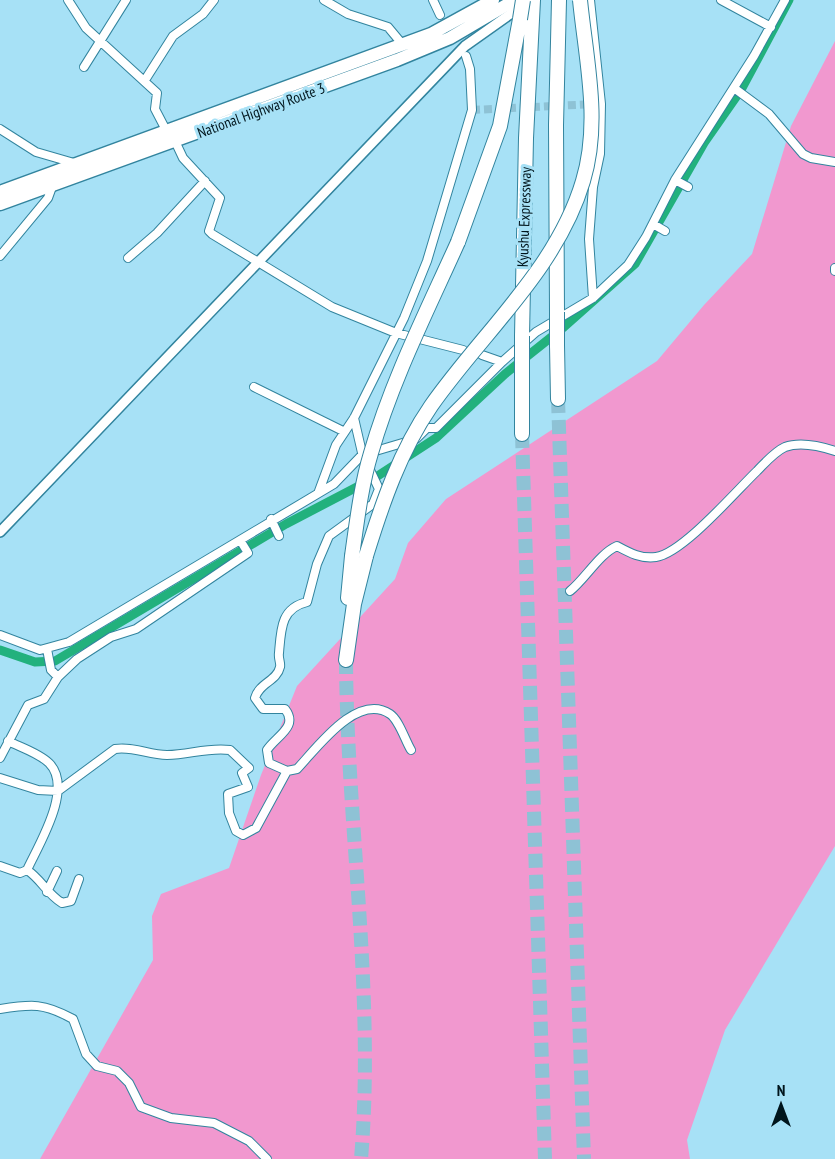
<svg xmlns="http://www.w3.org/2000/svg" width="835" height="1159" font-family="'PT Sans Narrow',sans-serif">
  <rect width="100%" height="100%" fill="#a7e1f6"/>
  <!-- green -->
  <path fill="#f198cf" d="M835,41v805l-110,184 -38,110 3,19h-650l113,-199 -1,-44 9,-22 68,-26 32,-93 36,-89 98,-107 13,-36 38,-44 211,-138 47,-56 48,-51 39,-128z"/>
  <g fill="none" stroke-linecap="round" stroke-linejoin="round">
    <!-- canal -->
    <path stroke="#22b17d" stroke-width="9" d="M0,650l35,12 20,-1 231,-137 90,-47 60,-39 69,-64 59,-47 71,-63 69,-121 37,-53 48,-90"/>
    <!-- minor-tunnel -->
    <path stroke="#8ec2d5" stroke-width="8" stroke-dasharray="8 4" stroke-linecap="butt" d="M472,110l122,-6"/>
    <!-- motorway-tunnel -->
    <path stroke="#8ec2d5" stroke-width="14" stroke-dasharray="14 7" stroke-linecap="butt" d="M558,399l26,760
      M522,434l23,725
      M346,660c1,167 29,332 15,499"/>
    <defs>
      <path id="minor" d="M68,0l18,28 71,65 -2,16 12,23
        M324,0l24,14 40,13 15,18
        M433,0l7,15
        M590,0l11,104 -1,50 -7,33 -4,52 4,59
        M721,0l50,27
        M84,67l42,-67
        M145,80l28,-44 30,-22 11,-14
        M734,88l35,26 34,40 8,4 24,4
        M0,129l36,23 38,11
        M175,141l8,17 37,40 -11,33 3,3 120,73 64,26 67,17
        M675,180l13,7
        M653,224l12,7
        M0,256l48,-58 4,-11
        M128,258l29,-25 48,-52
        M835,268v3
        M482,355l20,7
        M254,387l89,44
        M354,418l9,39
        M369,468l10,21 -6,15 -44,32 -12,28 -10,38c-26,6 -26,27 -28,51 -1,5 2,10 1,14 -3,14 -21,16 -25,31l8,11h22c14,18 -9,27 -18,41l2,13 18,8 10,-2c20,-21 60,-77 93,-55 9,6 15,26 21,36
        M319,491l17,-46 18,-27 50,-100 23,-57 45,-151 -2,-41 -4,-13
        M271,519l8,17
        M570,591c16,-13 29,-37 47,-45 13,7 24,13 39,11 27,-4 80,-66 101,-86 8,-8 17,-19 28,-24 16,-6 35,-1 50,4
        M0,635l40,15 29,-8 265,-158 28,-29 54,-16 11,-11h9l66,-66 34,-30 57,-34 35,-33 18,-28 29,-57 79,-124 31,-56
        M47,649l4,21 7,7
        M8,741c12,6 31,12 41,22 25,25 -10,81 -22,107 14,9 20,24 35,33l9,-2 8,-22
        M0,758l28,-53 16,-6 14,-22 19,-18 34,-22 25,-8 112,-76 -8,-13
        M0,778l38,12 20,1 57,-42c18,-3 34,6 52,6 22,0 40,-8 63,-5l19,18 -7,5 6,14 -20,7 1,19 7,18 7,4 13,-7 31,-57
        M0,866l20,7 7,-3
        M47,892l10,-21
        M0,1009c32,-5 44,-6 73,10l13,35 11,12 20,5 12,12 12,24 30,11 43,5 35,18 18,18"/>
      <path id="tertiary" d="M0,532l465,-486 58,-41"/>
      <path id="trunk" d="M0,192l431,-158 62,-34
        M0,204l397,-144 53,-22 65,-38"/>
      <path id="motorway" d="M458,242l42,-116 20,-107
        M557,312l-1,-187 3,-125
        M522,336l4,-198 7,-138
        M557,345l1,54
        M522,372v62
        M348,598l4,-42
        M346,660l8,-56 12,-48"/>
    </defs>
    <!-- minor casing -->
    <use href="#minor" stroke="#32849e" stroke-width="10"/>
    <!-- tertiary casing -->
    <use href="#tertiary" stroke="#32849e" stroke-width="12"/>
    <!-- trunk casing -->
    <use href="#trunk" stroke="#32849e" stroke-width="15"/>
    <!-- motorway casing -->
    <use href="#motorway" stroke="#32849e" stroke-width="16"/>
    <!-- minor -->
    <use href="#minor" stroke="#fff" stroke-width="8"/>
    <!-- tertiary -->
    <use href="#tertiary" stroke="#fff" stroke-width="9"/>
    <!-- trunk -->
    <use href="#trunk" stroke="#fff" stroke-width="12"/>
    <!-- motorway -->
    <use href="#motorway" stroke="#fff" stroke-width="14"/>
    <defs>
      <path id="motorway-bridge" d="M520,19l3,-19
        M557,312v33
        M522,372v-36
        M352,556c5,-35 9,-70 19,-103 21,-73 56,-142 87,-211
        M366,556c16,-52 34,-105 65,-150 51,-73 126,-137 152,-225 18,-59 3,-121 -3,-181"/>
    </defs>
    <!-- motorway-bridge casing -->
    <use href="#motorway-bridge" stroke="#32849e" stroke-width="16" stroke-linecap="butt"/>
    <!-- motorway-bridge -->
    <use href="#motorway-bridge" stroke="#fff" stroke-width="14"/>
  </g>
  <g text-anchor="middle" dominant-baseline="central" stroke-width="6" stroke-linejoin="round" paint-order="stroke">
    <!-- street labels -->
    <g font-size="15" fill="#00151c" stroke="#a7e1f6">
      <text transform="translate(261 110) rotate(-20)">National Highway Route 3</text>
      <text transform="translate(524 217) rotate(-88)">Kyushu Expressway</text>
    </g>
  </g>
  <!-- north arrow -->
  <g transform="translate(781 1105)" stroke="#a7e1f6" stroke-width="4.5" paint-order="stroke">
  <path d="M0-4.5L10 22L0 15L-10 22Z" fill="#00151c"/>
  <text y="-9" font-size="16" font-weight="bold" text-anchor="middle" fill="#00151c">N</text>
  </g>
</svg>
